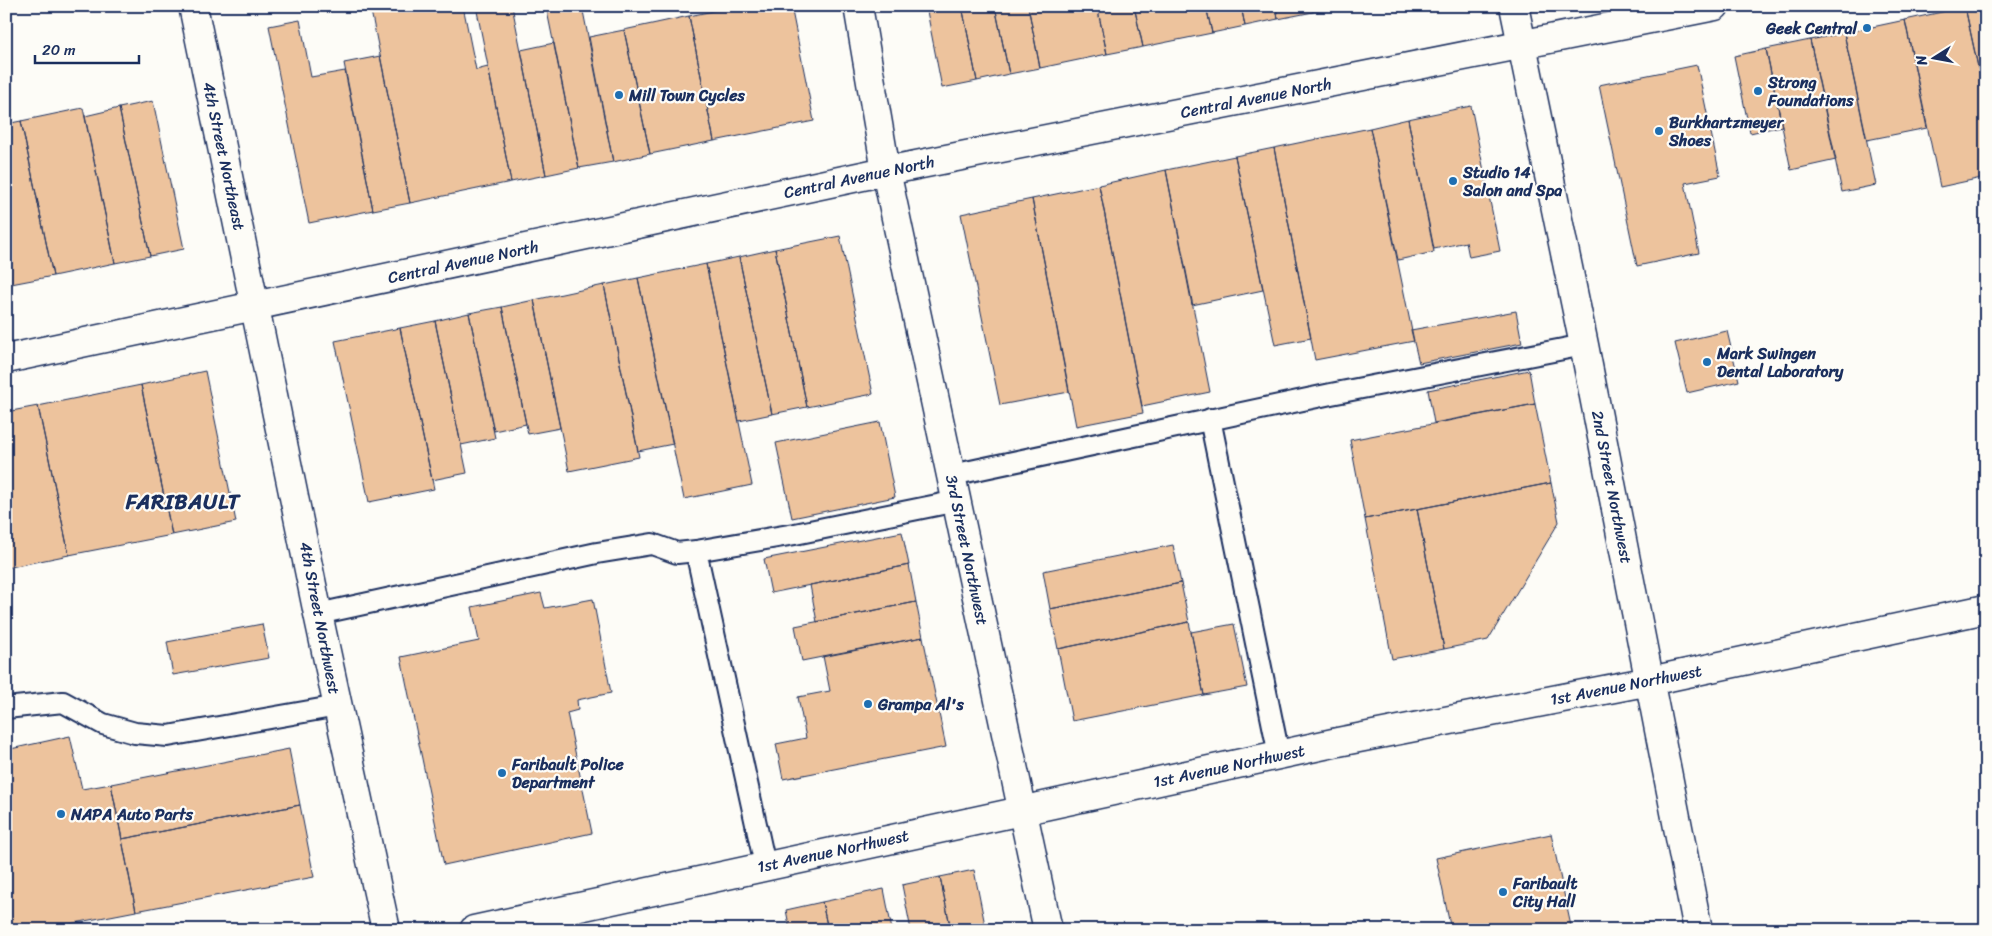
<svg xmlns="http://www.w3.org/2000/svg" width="1992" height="936" font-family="Sriracha,sans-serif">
  <rect width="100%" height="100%" fill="#fdfcf7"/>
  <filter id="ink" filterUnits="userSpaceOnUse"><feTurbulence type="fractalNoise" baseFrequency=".02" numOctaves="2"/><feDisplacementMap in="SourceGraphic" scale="10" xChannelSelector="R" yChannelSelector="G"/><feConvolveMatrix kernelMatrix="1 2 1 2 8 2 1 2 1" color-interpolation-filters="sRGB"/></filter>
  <g filter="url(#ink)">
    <!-- building -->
    <path fill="#edc39d" stroke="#1b2f5e" d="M370,6h93l13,64 12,-3 23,115 -101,21z
      M476,6h36l34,169 -35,7z
      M546,6h36l31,156 -34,6z
      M737,6h54l23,115 -100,20 -25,-125z
      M926,6h36l15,75 -35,7z
      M962,6h33l14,68 -32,7z
      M995,6h33l12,62 -31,6z
      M1028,6h69l10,48 -67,14z
      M1097,6h37l9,41 -36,7z
      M1134,6h72l6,27 -69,14z
      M1206,6h35l4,20 -33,7z
      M1241,6h35l2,13 -33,7z
      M1276,6h36l1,6 -35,7z
      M1312,6h28l-27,6z
      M1986,6v65l-7,1 -14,-65z
      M1965,7l21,96v74l-46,10 -35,-167z
      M689,16l25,125 -64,13 -26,-124z
      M300,20l11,57 34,-6 28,139 -64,13 -40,-197z
      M1905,20l22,108 -60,12 -23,-107z
      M624,30l26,124 -37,8 -24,-125z
      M1844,33l32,152 -34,7 -32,-152z
      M1810,40l26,120 -45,10 -25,-121z
      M554,43l25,125 -33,7 -25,-125z
      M1766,49l16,77 -32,7 -16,-77z
      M380,56l30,147 -37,7 -29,-147z
      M1697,65l23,111 -35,7 14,70 -62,13 -38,-181z
      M153,101l31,148 -34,7 -31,-148z
      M1471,106l29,145 -31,6 -3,-15 -32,7 -26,-130z
      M83,108l32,155 -62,13 -32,-155z
      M119,108l31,148 -35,7 -30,-147z
      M1408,119l26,133 -36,8 -28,-132z
      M21,121l32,155 -47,9v-161z
      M1370,128l44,213 -99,19 -41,-212z
      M1274,148l37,190 -36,7 -40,-189z
      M1235,156l28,134 -71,15 -26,-135z
      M1166,170l44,222 -68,14 -43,-221z
      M1099,185l44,228 -67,13 -44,-227z
      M1032,199l37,193 -69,13 -39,-191z
      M840,236l33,158 -66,13 -32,-158z
      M775,249l32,158 -35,7 -33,-157z
      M739,257l33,157 -33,7 -33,-157z
      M706,264l46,221 -68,14 -46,-221z
      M638,278l35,166 -35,7 -34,-166z
      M604,285l35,172 -70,14 -35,-171z
      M534,300l26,128 -32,6 -26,-127z
      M502,307l24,117 -32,7 -25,-118z
      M1516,311l6,32 -103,20 -8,-33z
      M469,313l26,125 -34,7 -26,-124z
      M435,321l32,152 -35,7 -32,-152z
      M400,328l34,161 -65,13 -34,-161z
      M1727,331l12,50 -52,12 -12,-50z
      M1529,370l6,34 -101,19 -6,-33z
      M205,371l31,151 -64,13 -31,-150z
      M141,385l31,150 -103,20 -31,-149z
      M1535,404l16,79 -186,36 -15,-79z
      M38,406l31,149 -63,13v-156z
      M880,422l15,75 -103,21 -16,-75z
      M1551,483l8,39 -71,118 -44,9 -27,-140z
      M1417,509l27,140 -52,10 -27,-140z
      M902,532l7,33 -138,28 -7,-34z
      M1173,545l8,38 -131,26 -7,-38z
      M909,565l7,37 -99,20 -7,-37z
      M1181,583l8,39 -131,27 -8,-40z
      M541,593l4,15 48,-9 18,94 -34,7 1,10 -11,3 25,120 -148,32 -43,-208 78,-16 -7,-34z
      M916,602l7,35 -121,24 -7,-35z
      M1189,622l15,73 -132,26 -14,-72z
      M262,624l7,34 -96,17 -6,-33z
      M1234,624l13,63 -43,8 -13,-63z
      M923,637l23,110 -163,32 -7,-35 30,-6 -8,-41 32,-6 -7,-35z
      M70,736l12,53 29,-5 25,127 -98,19h-29l-3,-14v-166z
      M289,749l11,56 -178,34 -11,-55z
      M300,805l14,72 -178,34 -14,-72z
      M1551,834l20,92 -16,4h-104l-15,-72z
      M974,870l12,60h-35l-11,-53z
      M940,877l11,53h-40l-9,-45z
      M884,889l8,41h-64l-6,-28z
      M822,902l6,28h-38l-4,-20z
      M718,926l1,4h-21z"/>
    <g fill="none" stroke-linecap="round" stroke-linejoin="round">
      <defs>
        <path id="lane" d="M1210,419l69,336
          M952,475l379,-81 253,-49
          M696,551l69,314
          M318,614l279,-61 55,-9 25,9 19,-2 99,-17 162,-33
          M6,708l57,-6 40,22 32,9 33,3 170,-30"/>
        <path id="street" d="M1514,6l70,339 114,585
          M886,171l162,759
          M474,930l864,-188 312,-61 336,-72"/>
        <path id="secondary" d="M858,6l28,165
          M6,359l880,-188 829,-165"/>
        <path id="primary" d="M193,6l125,608 68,316"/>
      </defs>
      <!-- lane casing -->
      <use href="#lane" stroke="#1b2f5e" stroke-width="24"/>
      <!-- street casing -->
      <use href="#street" stroke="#1b2f5e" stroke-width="31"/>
      <!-- secondary casing -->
      <use href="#secondary" stroke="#1b2f5e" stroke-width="31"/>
      <!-- primary casing -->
      <use href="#primary" stroke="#1b2f5e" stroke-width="31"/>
      <!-- lane -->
      <use href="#lane" stroke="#fdfcf7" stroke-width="20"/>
      <!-- street -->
      <use href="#street" stroke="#fdfcf7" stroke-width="28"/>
      <!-- secondary -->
      <use href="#secondary" stroke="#fdfcf7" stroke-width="28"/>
      <!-- primary -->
      <use href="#primary" stroke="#fdfcf7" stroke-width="28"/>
    </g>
  </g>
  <!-- markers -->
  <g fill="#1f6fb2" stroke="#fdfcf7" stroke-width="2">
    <circle cx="1867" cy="28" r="5"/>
    <circle cx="1758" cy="91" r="5"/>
    <circle cx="619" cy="95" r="5"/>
    <circle cx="1659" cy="131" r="5"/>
    <circle cx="1453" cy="181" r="5"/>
    <circle cx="1707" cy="362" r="5"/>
    <circle cx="868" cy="704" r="5"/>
    <circle cx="502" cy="773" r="5"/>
    <circle cx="61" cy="814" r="5"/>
    <circle cx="1503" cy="892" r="5"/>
  </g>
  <g text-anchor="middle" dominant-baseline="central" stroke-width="4.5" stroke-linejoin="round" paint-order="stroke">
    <!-- poi labels -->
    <g font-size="16" font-weight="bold" fill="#1b2f5e" stroke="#fdfcf7" text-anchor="start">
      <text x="1857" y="28" text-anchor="end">Geek Central</text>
      <text x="1768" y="82">Strong<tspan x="1768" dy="18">Foundations</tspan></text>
      <text x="629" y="95">Mill Town Cycles</text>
      <text x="1669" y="122">Burkhartzmeyer<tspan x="1669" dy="18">Shoes</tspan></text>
      <text x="1463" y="172">Studio 14<tspan x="1463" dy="18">Salon and Spa</tspan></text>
      <text x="1717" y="353">Mark Swingen<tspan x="1717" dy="18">Dental Laboratory</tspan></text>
      <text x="878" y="704">Grampa Al's</text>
      <text x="512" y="764">Faribault Police<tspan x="512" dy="18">Department</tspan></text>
      <text x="71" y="814">NAPA Auto Parts</text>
      <text x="1513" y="883">Faribault<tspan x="1513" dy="18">City Hall</tspan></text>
    </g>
    <!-- street labels -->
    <g font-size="16" fill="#1b2f5e" stroke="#fdfcf7">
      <text transform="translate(1256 98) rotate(-11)">Central Avenue North</text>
      <text transform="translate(224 156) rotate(78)">4th Street Northeast</text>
      <text transform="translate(859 177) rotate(-12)">Central Avenue North</text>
      <text transform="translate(463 262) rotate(-12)">Central Avenue North</text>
      <text transform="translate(1612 487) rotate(79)">2nd Street Northwest</text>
      <text transform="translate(967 550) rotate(78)">3rd Street Northwest</text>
      <text transform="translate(320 618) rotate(79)">4th Street Northwest</text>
      <text transform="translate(1626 685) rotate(-11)">1st Avenue Northwest</text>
      <text transform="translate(1229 766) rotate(-12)">1st Avenue Northwest</text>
      <text transform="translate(833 851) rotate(-12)">1st Avenue Northwest</text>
    </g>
    <!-- district labels -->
    <g font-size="21" font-weight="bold" letter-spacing="1" fill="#1b2f5e" stroke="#fdfcf7">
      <text x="183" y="502">FARIBAULT</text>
    </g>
  </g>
  <!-- margin -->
  <rect width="1992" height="936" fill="none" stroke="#fdfcf7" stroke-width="25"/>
  <rect x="12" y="12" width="1967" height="911" fill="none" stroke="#1b2f5e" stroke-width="2" filter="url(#ink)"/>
  <!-- north arrow -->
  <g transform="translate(1934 58) rotate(259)" stroke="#fdfcf7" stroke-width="4" paint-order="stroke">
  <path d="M0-4L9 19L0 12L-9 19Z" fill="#1b2f5e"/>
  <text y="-8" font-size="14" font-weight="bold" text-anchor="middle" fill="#1b2f5e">N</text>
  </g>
  <!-- scale -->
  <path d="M35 55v8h104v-8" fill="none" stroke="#1b2f5e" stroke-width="2.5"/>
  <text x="42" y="55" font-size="15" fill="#1b2f5e" stroke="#fdfcf7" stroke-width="4" paint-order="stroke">20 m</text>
</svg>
